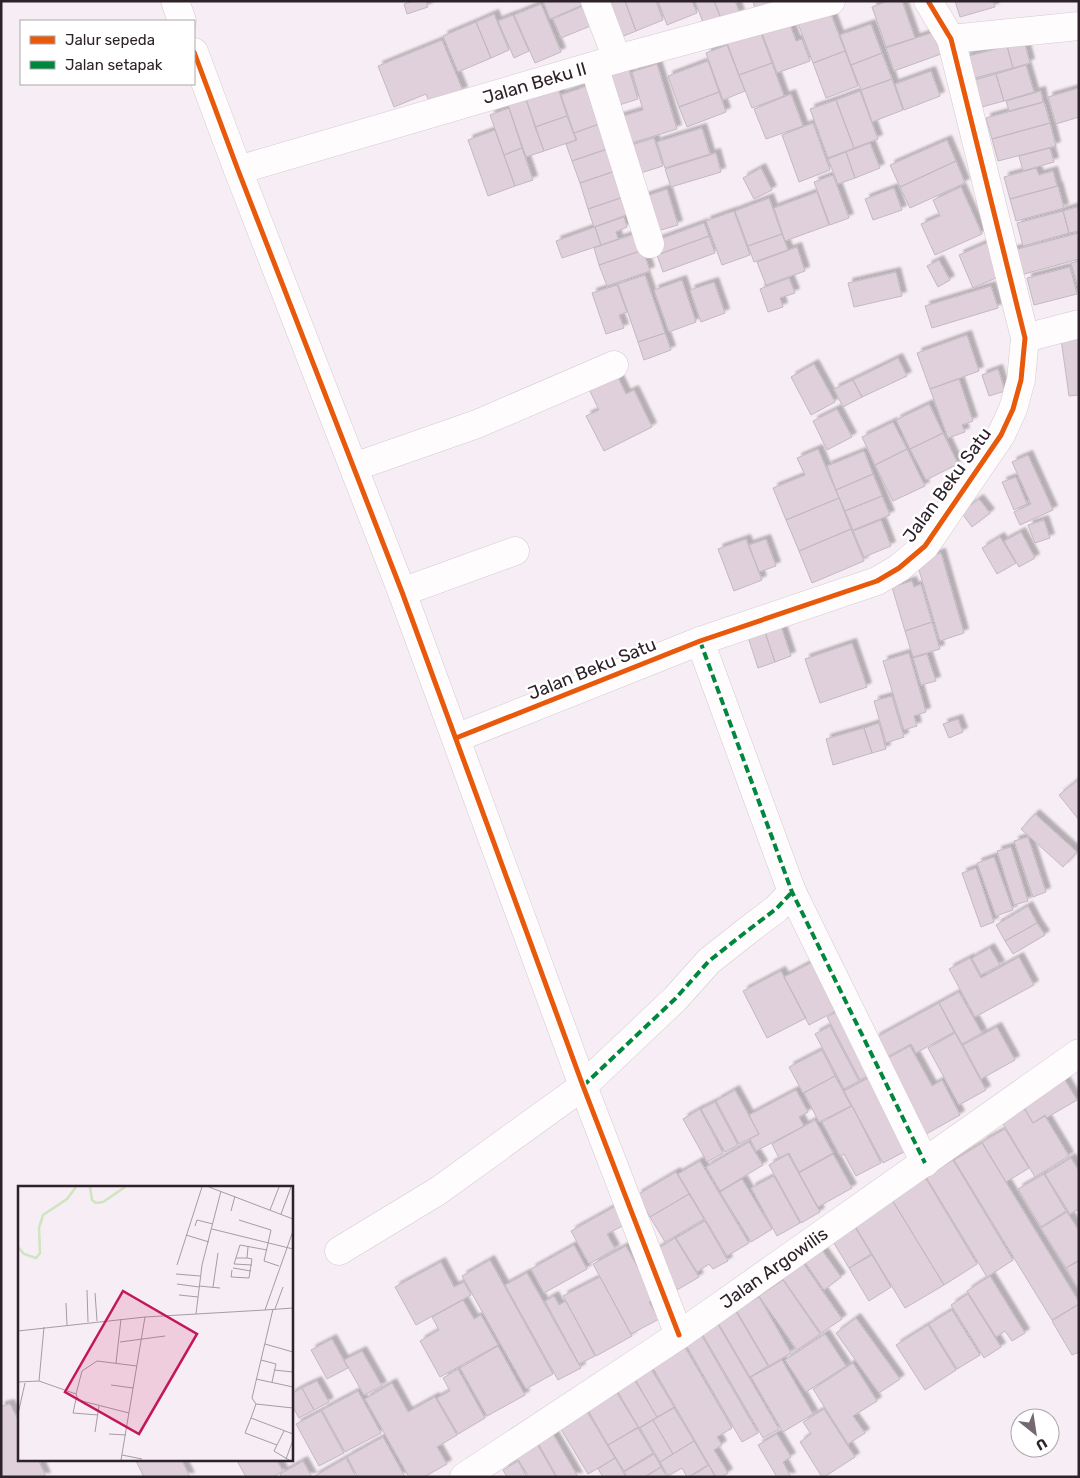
<svg xmlns="http://www.w3.org/2000/svg" width="1080" height="1478" font-family="Rubik,sans-serif">
  <defs>
    <filter id="shadow"><feDropShadow dx="4.5" dy="-4.5" stdDeviation="1" flood-color="#0004"/></filter>
  </defs>
  <rect width="100%" height="100%" fill="#f7edf4"/>
  <!-- building -->
  <path fill="#dfd0db" stroke="#c3b9c0" filter="url(#shadow)" d="M413,1h13l2,6 -21,7 -3,-10z
    M543,1h43l1,2 -37,16z
    M599,1h26l11,30 -22,9z
    M625,1h31l7,19 -27,11z
    M658,1h34l5,12 -30,12z
    M695,1h19l8,20 -17,7z
    M714,1h21l5,13 -18,7z
    M753,1h26l-24,8z
    M888,1h14l13,37 -29,9 -14,-40z
    M955,1h38l2,6 -35,10z
    M541,4l20,48 -26,11 -21,-48z
    M585,5l8,20 -32,13 -8,-19z
    M829,9l16,42 -32,12 -16,-42z
    M494,14l15,36 -18,8 -15,-36z
    M513,15l16,36 -15,7 -16,-37z
    M476,22l15,36 -33,14 -15,-36z
    M789,22l7,19 6,-2 8,22 -33,12 -15,-40z
    M871,24l11,29 -31,12 -11,-30z
    M759,28l13,35 -33,12 -13,-35z
    M934,32l7,22 -47,17 -8,-23z
    M442,40l21,51 -33,13 -4,-10 -32,13 -16,-41z
    M1024,41l6,22 -17,5 -6,-22z
    M727,45l18,46 -22,9 -17,-47z
    M1007,46l6,22 -42,11 -6,-22z
    M845,51l13,35 -32,12 -13,-35z
    M882,53l10,26 -31,11 -10,-25z
    M708,61l11,31 -40,15 -11,-31z
    M627,63l11,36 -28,9 -11,-36z
    M772,63l12,33 -32,12 -13,-33z
    M657,64l20,65 -55,17 -9,-27 30,-9 -11,-38z
    M1026,65l8,27 -30,9 -8,-27z
    M931,71l9,25 -36,14 -9,-26z
    M996,74l8,27 -26,7 -7,-27z
    M892,79l11,31 -31,12 -11,-32z
    M592,84l13,38 -31,11 -13,-38z
    M557,85l10,31 -32,11 -10,-31z
    M1079,88v29l-23,7 -8,-27z
    M860,91l18,48 -24,9 -18,-48z
    M1041,91l2,11 -34,9 -3,-10z
    M719,92l7,20 -39,15 -8,-20z
    M791,94l12,32 -37,13 -12,-30z
    M525,96l19,55 -18,6 -19,-55z
    M836,100l18,48 -26,10 -18,-49z
    M1044,102l6,21 -58,16 -6,-21z
    M509,108l13,40 -18,7 -14,-40z
    M567,116l9,24 -32,11 -9,-24z
    M605,122l8,25 -41,14 -6,-17 11,-4 -3,-7z
    M813,123l17,47 -31,12 -17,-47z
    M1050,123l6,23 -58,15 -6,-22z
    M702,128l8,26 -45,14 -8,-26z
    M495,130l20,56 -27,10 -20,-56z
    M654,138l9,28 -32,10 -9,-28z
    M947,140l9,21 -56,26 -10,-22z
    M870,143l10,25 -25,10 -9,-26z
    M613,147l8,22 -41,14 -8,-22z
    M522,148l11,32 -18,6 -11,-31z
    M1050,148l4,14 -31,9 -4,-15z
    M846,152l9,26 -17,6 -10,-25z
    M716,153l5,19 -50,15 -6,-18z
    M956,161l9,22 -55,25 -10,-21z
    M761,168l11,22 -18,9 -11,-21z
    M1036,168l3,7 14,-4 4,15 -47,13 -6,-22z
    M621,169l9,26 -42,14 -8,-26z
    M833,175l16,43 -19,7 -16,-43z
    M1058,186l6,22 -48,13 -6,-22z
    M961,187l21,47 -47,21 -14,-31 19,-8 -7,-16z
    M894,188l8,22 -29,10 -8,-21z
    M667,189l11,36 -27,8 -10,-35z
    M817,192l12,33 -44,16 -11,-33z
    M623,197l6,17 -35,13 -6,-18z
    M769,198l13,36 -34,12 -13,-35z
    M1077,207l2,7v17l-10,2 -6,-22z
    M734,211l16,44 -28,10 -16,-44z
    M1063,211l6,22 -46,13 -6,-23z
    M624,217l3,10 -11,5 2,7 -17,6 -6,-18z
    M704,223l5,13 -52,19 -5,-13z
    M595,227l6,18 -39,13 -6,-17z
    M637,233l6,17 -44,15 -5,-17z
    M1079,233v26l-62,17 -7,-25z
    M782,234l6,16 -34,12 -6,-16z
    M709,236l6,17 -52,19 -6,-17z
    M991,241l14,33 -32,14 -14,-33z
    M797,247l8,24 -39,14 -9,-23z
    M643,250l7,21 -43,15 -8,-21z
    M939,260l11,20 -12,7 -11,-21z
    M1079,261v30l-8,-28z
    M1070,267l7,27 -43,11 -7,-27z
    M896,272l6,24 -48,11 -6,-24z
    M645,275l20,58 -27,9 -20,-58z
    M789,278l6,15 -15,5 3,9 -15,5 -8,-23z
    M682,280l14,42 -27,10 -15,-42z
    M714,282l11,31 -24,9 -11,-32z
    M617,285l10,27 -8,3 5,13 -18,6 -14,-41z
    M991,286l7,22 -66,20 -7,-22z
    M665,333l6,17 -27,10 -6,-18z
    M967,335l12,36 -49,18 -13,-36z
    M1079,336v59l-10,1 -8,-57z
    M898,358l9,18 -45,21 -9,-17z
    M814,364l21,38 -24,13 -20,-38z
    M998,369l7,22 -16,5 -7,-21z
    M615,371l11,23 8,-4 18,37 -48,24 -18,-35 13,-6 -12,-25z
    M959,379l14,42 -11,4 3,7 -17,6 -18,-49z
    M853,380l9,17 -19,10 -9,-18z
    M929,404l14,29 -33,16 -14,-29z
    M837,409l15,28 -25,13 -14,-29z
    M893,422l14,27 -32,16 -13,-28z
    M943,433l15,31 -32,16 -16,-31z
    M818,449l21,49 -53,22 -13,-32 32,-13 -8,-17z
    M907,449l18,37 -32,15 -18,-36z
    M864,451l9,23 -37,16 -9,-24z
    M1028,455l25,55 -33,15 -6,-13 17,-8 -19,-42z
    M873,474l9,22 -37,15 -9,-21z
    M1016,477l11,27 -13,6 -12,-28z
    M882,496l8,19 -37,15 -8,-19z
    M839,498l12,31 -52,22 -13,-31z
    M979,499l11,14 -18,14 -11,-15z
    M881,520l10,26 -27,11 -11,-26z
    M1044,520l6,18 -15,5 -7,-18z
    M851,529l13,32 -52,22 -13,-32z
    M1021,532l14,26 -16,9 -15,-26z
    M1000,537l16,26 -19,11 -15,-26z
    M746,539l16,41 -28,11 -16,-42z
    M766,539l10,27 -17,6 -10,-27z
    M941,553l23,80 -24,8 -24,-81z
    M912,581l2,6 7,-3 11,38 -27,9 -13,-44z
    M779,620l12,36 -16,6 -12,-36z
    M932,622l8,27 -27,8 -8,-26z
    M763,626l12,36 -17,6 -12,-37z
    M852,643l15,44 -47,16 -15,-44z
    M909,653l17,59 -12,4 3,10 -13,4 -21,-69z
    M927,654l9,27 -15,4 -8,-27z
    M892,696l12,41 -18,6 -12,-42z
    M958,719l5,13 -14,6 -6,-14z
    M879,723l7,26 -14,4 -8,-25z
    M864,728l8,25 -39,12 -7,-26z
    M1079,779v41l-20,-25z
    M1035,814l42,38 -14,15 -42,-38z
    M1028,837l18,55 -13,5 -19,-56z
    M1011,847l17,54 -14,4 -17,-54z
    M994,857l19,53 -17,6 -19,-53z
    M976,868l18,54 -13,5 -19,-54z
    M1028,906l9,17 -32,18 -9,-16z
    M1037,923l8,12 -32,19 -8,-13z
    M990,948l10,17 -19,10 -9,-17z
    M1019,957l15,28 -59,32 -26,-48 21,-11 11,20z
    M818,959l25,48 -34,18 -25,-48z
    M781,971l25,47 -39,20 -24,-47z
    M959,992l23,41 -20,11 -23,-41z
    M939,1003l15,29 -38,21 -5,-9 -26,14 -10,-20z
    M844,1008l33,63 -17,9 -33,-63z
    M830,1026l29,55 -15,8 -29,-55z
    M997,1027l18,33 -34,19 -18,-34z
    M955,1033l31,57 -27,15 -31,-57z
    M910,1046l22,40 10,-6 18,35 -41,23 -40,-75z
    M822,1050l13,26 -32,17 -14,-26z
    M876,1074l39,72 -32,17 -39,-72z
    M835,1076l16,30 -32,16 -15,-29z
    M1063,1077l14,23 -31,18 -1,-3 -12,8 -12,-21z
    M735,1090l24,44 -20,10 -23,-43z
    M796,1090l12,22 -9,5 5,9 -48,25 -6,-12 9,-5 -10,-19z
    M715,1102l23,43 -13,7 -24,-43z
    M1020,1102l13,21 12,-7 24,40 -34,21 -37,-62z
    M852,1106l29,57 -25,13 -12,-22 -4,2 -18,-34z
    M700,1109l23,44 -16,9 -24,-43z
    M815,1120l18,33 -34,19 -10,-19 -10,5 -7,-14z
    M1005,1129l24,39 -23,14 -24,-40z
    M749,1142l14,23 -43,26 -14,-24z
    M982,1143l97,159v2l-27,16 -98,-160z
    M788,1154l32,58 -19,11 -32,-58z
    M833,1154l19,34 -34,19 -19,-34z
    M1071,1158l8,13v38l-9,5 -25,-40z
    M953,1160l60,100 -26,17 -61,-100z
    M700,1161l49,82 -22,13 -49,-82z
    M676,1172l13,22 -39,23 -13,-22z
    M1044,1174l22,37 -25,16 -23,-38z
    M774,1176l26,47 -23,13 -26,-48z
    M925,1177l52,87 -33,21 -53,-87z
    M742,1179l30,50 -21,13 -31,-50z
    M689,1194l15,25 -39,23 -15,-25z
    M891,1198l53,87 -39,23 -53,-87z
    M616,1206l10,18 -19,10 8,15 -26,15 -18,-33z
    M1067,1212l12,19v29l-13,8 -25,-40z
    M705,1221l23,40 -15,8 -4,-5 -12,8 -21,-34z
    M852,1222l19,32 -22,14 -20,-33z
    M675,1238l24,39 -22,13 -23,-39z
    M574,1245l13,24 -43,24 -13,-24z
    M626,1246l29,53 -6,3 10,17 -28,15 -38,-70z
    M819,1246l22,31 -17,13 -22,-32z
    M872,1255l19,32 -22,14 -20,-33z
    M490,1260l63,114 -27,15 -64,-113z
    M801,1260l41,59 -21,14 -41,-58z
    M1079,1261v25l-2,1 -11,-19z
    M441,1262l13,25 10,-5 7,13 -55,30 -21,-38z
    M527,1273l54,95 -23,12 -53,-95z
    M990,1276l35,57 -13,8 -7,-10 -9,6 -29,-46z
    M600,1277l32,59 -36,20 -33,-60z
    M783,1280l37,54 -23,16 -38,-54z
    M968,1294l33,53 -17,11 -33,-53z
    M554,1296l5,9 7,-4 29,55 -16,8 -34,-63z
    M759,1297l32,56 -22,13 -33,-56z
    M463,1300l11,19 7,-4 17,30 -58,32 -20,-36 19,-11 -7,-13z
    M1079,1304v48l-7,3 -20,-34z
    M735,1310l33,56 -18,11 -33,-56z
    M952,1310l28,45 -23,14 -28,-45z
    M856,1318l44,61 -21,14 -43,-60z
    M716,1321l63,108 -16,9 -63,-108z
    M928,1325l28,45 -31,20 -29,-45z
    M699,1331l59,102 -16,9 -59,-102z
    M825,1334l21,32 -40,26 -21,-32z
    M332,1339l16,29 -21,11 -16,-29z
    M683,1344l49,84 -15,9 5,8 -8,5 14,23 -6,4h-6l-66,-114z
    M498,1346l27,49 -38,21 -27,-48z
    M362,1351l20,35 -18,9 -20,-35z
    M782,1360l31,54 -30,18 -32,-55z
    M853,1363l24,38 -24,15 12,17 -17,11 -35,-55z
    M648,1364l26,43 -17,10 -25,-43z
    M458,1369l27,49 -27,16 -21,-36 13,-7 -7,-13z
    M631,1374l26,43 -18,11 -25,-43z
    M317,1381l12,21 -15,8 -12,-22z
    M392,1383l16,29 27,-15 22,38 -20,12 10,17 -23,13h-15l-44,-78z
    M302,1388l12,22 -15,8 -8,-14v-10z
    M358,1391l23,42 -36,19 -23,-42z
    M617,1393l21,34 -30,18 -20,-35z
    M10,1404l9,17v38h19l8,18h-45v-71z
    M674,1408l20,33 -21,13 -20,-34z
    M824,1409l31,48 -31,20h-2l-22,-35 11,-8 -8,-12z
    M586,1410l29,48 -27,16 -29,-48z
    M321,1411l23,42 -25,13 -23,-42z
    M653,1420l20,34 -13,8 -20,-34z
    M638,1428l15,25 -29,18 -16,-26z
    M553,1434l25,43h-21l-19,-34z
    M777,1434l14,23 -8,5 8,15h-14l-19,-32z
    M383,1437l22,40h-47l-11,-20z
    M694,1441l14,24 -20,12h-1l-5,-9 -14,8 -8,-14z
    M537,1444l19,33h-27l-13,-21z
    M654,1454l7,13 -17,10h-17l-3,-5z
    M346,1458l10,19h-43z
    M615,1458l11,19h-23l-5,-8z
    M135,1459h46l9,18h-46z
    M236,1459h40l7,12 -10,6h-27z
    M303,1461l9,16h-31l-1,-3z
    M518,1461l9,16h-20l-4,-7z
    M709,1465l6,12h-25z
    M661,1467l6,10h-22z"/>
  <g fill="none" stroke-linecap="round" stroke-linejoin="round">
    <defs>
      <g id="minor">
        <path d="M175,1l7,20"/>
        <path d="M595,1l22,58"/>
        <path d="M951,39l128,-13"/>
        <path d="M194,52l44,118 164,422 181,494 96,249"/>
        <path d="M594,66l56,178"/>
        <path id="s1" d="M238,170l379,-111 214,-58"/>
        <path d="M1025,338l54,-14"/>
        <path d="M354,467l123,-43 137,-59"/>
        <path d="M402,592l113,-41"/>
        <path d="M700,641l92,251 133,271"/>
        <path d="M456,738l244,-97 177,-60 22,-13 26,-22 76,-111 12,-26 8,-29 4,-42 -74,-299 -23,-38"/>
        <path d="M339,1251l99,-60 145,-105 92,-87 34,-38 38,-30 29,-22 16,-17"/>
        <path id="s2" d="M464,1477l215,-142 400,-282"/>
      </g>
    </defs>
    <!-- minor casing -->
    <use href="#minor" stroke="#d4cad1" stroke-width="29"/>
    <!-- minor -->
    <use href="#minor" stroke="#fefcfd" stroke-width="28"/>
    <!-- quiet -->
    <path stroke="#00873e" stroke-width="4" stroke-dasharray="8 4" stroke-linecap="butt" d="M700,641l92,251 133,271
      M583,1086l92,-87 34,-38 38,-30 29,-22 16,-17"/>
    <defs>
      <path id="cycleway" d="M194,52l44,118 164,422 181,494 96,249
        M456,738l244,-97 177,-60 22,-13 26,-22 76,-111 12,-26 8,-29 4,-42 -74,-299 -23,-38"/>
    </defs>
    <!-- cycleway casing -->
    <use href="#cycleway" stroke="#fff" stroke-width="8"/>
    <!-- cycleway -->
    <use href="#cycleway" stroke="#e8590c" stroke-width="5"/>
  </g>
  <g text-anchor="middle" dominant-baseline="central" stroke-width="5" stroke-linejoin="round" paint-order="stroke">
    <!-- street labels -->
    <g font-size="18" fill="#2d2229" stroke="#fff">
      <text stroke="none"><textPath href="#s1" startOffset="309">Jalan Beku II</textPath></text>
      <text transform="translate(947 485) rotate(-54)">Jalan Beku Satu</text>
      <text transform="translate(592 669) rotate(-22)">Jalan Beku Satu</text>
      <text stroke="none"><textPath href="#s2" startOffset="374">Jalan Argowilis</textPath></text>
    </g>
  </g>
  <!-- overview -->
  <g transform="translate(18 1186)">
    <rect width="275" height="275" fill="#f7edf4"/>
    <path fill="none" stroke="#cee5bf" stroke-width="2.5" d="M72,1l2,13 4,3 7,-1 22,-15M0,61l6,7 12,4 4,-5 -1,-25 4,-13 24,-16 9,-12"/>
    <path fill="none" stroke="#a69ca3" stroke-width="1" d="M191,1l84,32M252,24l9,-23M213,25l4,-15M263,28l10,-27M221,34l32,10 -7,31 15,5M177,40l2,-6 16,4M194,43l81,20M275,45l-28,79 28,-2M168,49l23,7M218,72h11l1,-11M159,79l25,-78M234,79l-18,-1 6,-19 27,5M215,82l18,3M214,84l-1,7 18,1 3,-19 -5,-1M158,88l24,2M159,98l22,3M181,100l21,2M195,101l5,-34M69,104l1,32M77,107l2,28M161,109l19,2M48,117l1,22M255,123l-21,89 4,6 -5,14 42,16M257,123l8,-22M178,128l6,-49 19,-74M0,145l127,-14 120,-7M102,156l45,-6M247,158l28,8M243,174l15,4 -4,18M98,177l5,-44M256,184l19,2M238,193l37,8M21,195l5,-54M0,196l21,-1 37,13M93,199l22,3M58,208l6,-23 15,-10 40,5M58,208l2,6 51,13M58,213l-3,14 25,2M238,218l37,4M0,228l7,-31M233,232l-6,15 32,12M266,245l-10,20 15,9M77,246l4,-26M91,248l17,1M104,269l20,4M268,273l7,-19M103,274l24,-143"/>
    <path fill="#c2185b" fill-opacity="0.15" stroke="#c2185b" stroke-width="2.5" d="M105,105l74,43 -58,100 -74,-42z"/>
    <rect width="275" height="275" fill="none" stroke="#2d2229" stroke-width="2.5"/>
  </g>
  <!-- border -->
  <rect width="1080" height="1478" fill="none" stroke="#2d2229" stroke-width="5"/>
  <!-- legend -->
  <rect x="20" y="20" width="175" height="65" fill="#ffffff" stroke="#aba7a9"/>
  <rect x="30" y="36" width="25" height="8" fill="#e8590c" stroke="#aba7a9"/>
  <text x="65" y="45" font-size="15" fill="#2d2229">Jalur sepeda</text>
  <rect x="30" y="61" width="25" height="8" fill="#00873e" stroke="#aba7a9"/>
  <text x="65" y="70" font-size="15" fill="#2d2229">Jalan setapak</text>
  <!-- north arrow -->
  <g transform="translate(1035 1433) rotate(150)"><circle r="24" fill="#ffffff" stroke="#aba7a9"/>
  <path d="M0-4L9 19L0 12L-9 19Z" fill="#746970"/>
  <text y="-8" font-size="14" font-weight="bold" text-anchor="middle" fill="#2d2229">U</text>
  </g>
</svg>
